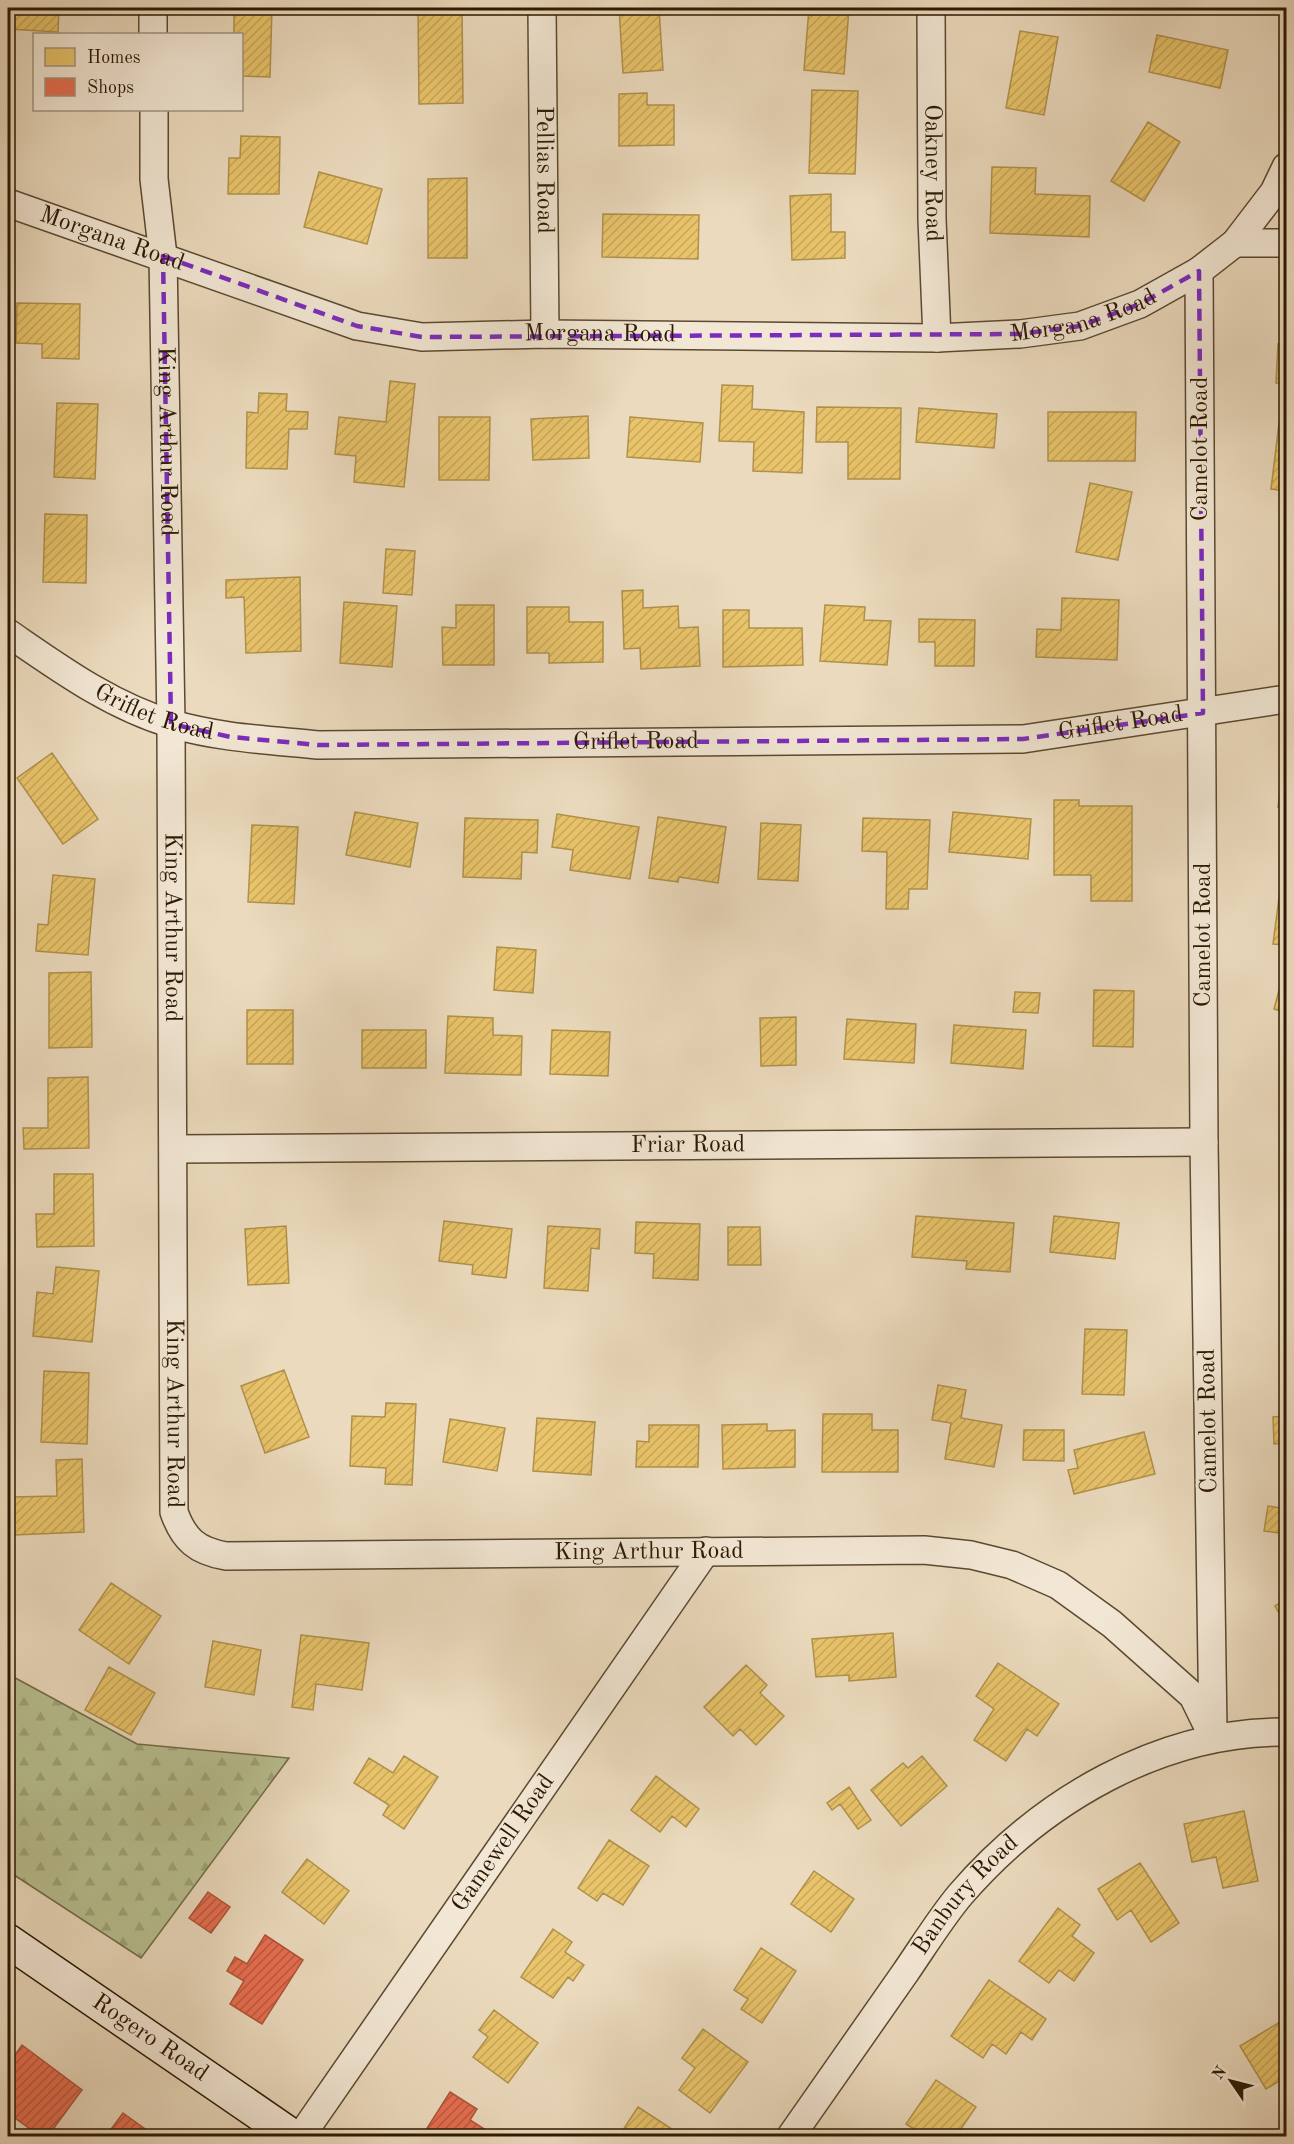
<svg xmlns="http://www.w3.org/2000/svg" width="1294" height="2144" font-family="'Old Standard TT',serif">
  <defs>
    <pattern id="forest-firs" width="22" height="20" patternUnits="userSpaceOnUse" patternTransform="scale(1.5)"><rect width="22" height="20" fill="#b8bf90"/><path d="M5 1l3.5 6h-7zM16 11l3.5 6h-7z" fill="#9ea47b"/></pattern>
    <pattern id="homes-hatch" width="6" height="6" patternUnits="userSpaceOnUse" patternTransform="scale(1.5)"><rect width="6" height="6" fill="#e9c46a"/><path d="M-1 1l2-2M0 6l6-6M5 7l2-2" fill="none" stroke="#c8a85a"/></pattern>
    <pattern id="shops-hatch" width="6" height="6" patternUnits="userSpaceOnUse" patternTransform="scale(1.5)"><rect width="6" height="6" fill="#e76f51"/><path d="M-1 1l2-2M0 6l6-6M5 7l2-2" fill="none" stroke="#bb5a41"/></pattern>
  </defs>
  <rect width="100%" height="100%" fill="#ebdabd"/>
  <filter id="stains"><feTurbulence type="fractalNoise" baseFrequency=".00333" numOctaves="4"/><feColorMatrix values="0 0 0 0 .2 0 0 0 0 .09 0 0 0 0 .02 0 0 0 .5 -.17"/></filter>
  <radialGradient id="worn" r=".72"><stop offset=".6" stop-color="#630" stop-opacity="0"/><stop offset="1" stop-color="#630" stop-opacity=".3"/></radialGradient>
  <!-- forest -->
  <path fill="url(#forest-firs)" stroke="#726c49" stroke-width="1.5" d="M8,1674l129,70 152,14 -148,200 -133,-87z"/>
  <!-- homes -->
  <path fill="url(#homes-hatch)" stroke="#b0914b" stroke-width="1.5" d="M8,8h51l-1,24 -50,-3z
    M234,8h38l-2,69 -28,-1v-42h-8z
    M619,8h40l4,62 -40,3z
    M809,8h40l-5,66 -40,-4z
    M462,9l1,94 -44,1 -1,-94z
    M1020,31l38,6 -14,78 -38,-7z
    M1157,35l71,15 -8,38 -71,-16z
    M812,90l46,1 -3,83 -46,-1z
    M647,93v12h27v40l-55,1v-52z
    M1148,122l32,20 -36,59 -33,-20z
    M241,136l39,1 -1,57h-51l1,-36h11z
    M992,167l44,1 -1,26 55,2 -1,41 -99,-4z
    M319,172l63,17 -15,55 -63,-17z
    M467,178v80h-39v-79z
    M831,194v38h14v26l-53,2 -2,-64z
    M603,214l96,1 -1,44 -96,-2z
    M17,303l63,1 -1,55 -37,-1v-14l-26,-1z
    M1278,344l8,1v38h-10z
    M390,381l25,3 -11,103 -50,-5 2,-26 -21,-2 4,-37 47,5z
    M722,385l31,1 -1,23 52,3 -2,61 -49,-2 1,-29 -35,-1z
    M259,393l28,1 -1,17 22,1 -1,17h-18l-2,40 -41,-1 1,-56 11,1z
    M57,403l41,1 -3,75 -41,-2z
    M817,407l84,1 -1,71h-52v-37h-32z
    M1281,407l5,1v83l-15,-2z
    M919,408l78,6 -3,34 -78,-6z
    M1048,412h88l-1,49h-87z
    M588,416l1,42 -56,2 -2,-41z
    M439,417h51l-1,63h-50z
    M630,417l73,6 -3,39 -73,-5z
    M1090,483l42,9 -14,68 -42,-8z
    M45,514l42,1 -1,68 -43,-1z
    M386,549l29,2 -3,44 -29,-2z
    M300,577l1,74 -55,2 -2,-56 -18,1v-18z
    M643,590v18l35,-2 1,22 19,-1 2,39 -59,3 -1,-21 -16,1 -2,-58z
    M1062,598l57,2 -2,60 -81,-3 1,-28 24,1z
    M344,602l53,4 -5,61 -52,-4z
    M456,605h38v60h-51l-1,-38 14,1z
    M825,605l40,2 -1,13 27,1 -4,44 -67,-4z
    M527,607h42v15h34v40l-54,1v-10h-22z
    M723,610h26v18h53l1,37 -80,2z
    M919,619l56,1 -1,46h-39v-24h-16z
    M52,753l46,66 -35,25 -46,-66z
    M1282,775l4,1v32l-8,-1z
    M1054,800h25v6h53v95h-41v-26h-37z
    M355,812l63,11 -8,44 -64,-12z
    M953,812l78,7 -3,40 -79,-7z
    M557,814l82,13 -9,52 -60,-9 3,-20 -21,-3z
    M658,817l68,10 -8,56 -39,-6 -1,5 -29,-4z
    M465,818l73,2 -1,33 -15,-1 -1,27 -58,-2z
    M863,818l67,2 -3,69h-18l-1,20h-22l1,-57 -25,-1z
    M761,823l40,2 -3,56 -40,-2z
    M252,825l46,2 -4,77 -46,-2z
    M1283,867h3v78l-13,-1z
    M53,875l42,4 -7,76 -52,-4 2,-27 10,1z
    M497,947l39,3 -3,43 -39,-3z
    M1286,964v49l-12,-4z
    M91,972l1,75 -43,1v-75z
    M1094,990l40,1 -1,56 -40,-1z
    M1015,992l25,1 -2,20 -25,-1z
    M247,1010h46v54h-46z
    M448,1016l45,2v17l29,1 -1,39 -76,-2z
    M796,1017v48l-35,1 -1,-48z
    M847,1019l69,5 -2,39 -70,-4z
    M954,1025l72,5 -3,39 -72,-6z
    M362,1030h64v38h-64z
    M552,1030l58,2 -2,44 -58,-2z
    M88,1077l1,71 -65,1 -1,-21h25v-50z
    M54,1174h39l1,72 -57,1 -1,-33h18z
    M1285,1214h1v30l-4,-1z
    M916,1216l98,7 -4,49 -44,-3 1,-8 -55,-4z
    M1054,1216l65,7 -4,36 -65,-7z
    M444,1221l68,8 -6,49 -34,-4 1,-9 -34,-4z
    M636,1222l64,2 -2,56 -45,-2 1,-24 -19,-1z
    M286,1226l3,57 -41,2 -3,-56z
    M548,1226l52,3 -1,20 -8,-1 -3,43 -44,-3z
    M728,1227h32l1,38h-33z
    M56,1267l43,4 -7,71 -59,-6 4,-44 16,2z
    M1085,1329l42,1 -3,65 -42,-1z
    M1286,1355v88l-12,1 -1,-27 12,-1 -4,-60z
    M284,1370l25,67 -44,16 -24,-67z
    M44,1371l45,2 -2,71 -46,-2z
    M938,1385l28,5 -5,28 41,7 -8,42 -49,-8 6,-36 -19,-3z
    M386,1403l30,1 -4,81 -27,-1 1,-16 -36,-2 2,-50 33,1z
    M823,1414h49v16h26v42h-76z
    M537,1418l58,4 -4,53 -58,-4z
    M450,1419l55,9 -8,43 -54,-9z
    M767,1424v7l28,-1v37l-72,2 -1,-44z
    M649,1425h50l-1,42h-62l1,-26 12,1z
    M1024,1430h40v31l-41,-1z
    M1144,1432l11,42 -81,20 -6,-24 10,-2 -4,-18z
    M82,1459l2,73 -70,3 -1,-38 44,-1 -1,-36z
    M1268,1506l18,3v25l-22,-3z
    M111,1583l50,33 -32,48 -50,-34z
    M1286,1599v27l-11,-20z
    M893,1633l3,44 -47,4v-6l-33,2 -4,-38z
    M301,1635l68,8 -7,47 -46,-6 -3,26 -21,-3z
    M213,1641l48,9 -7,45 -49,-8z
    M998,1663l61,41 -22,32 -10,-7 -21,32 -32,-21 20,-31 -18,-13z
    M746,1665l21,20 -7,8 24,23 -28,29 -16,-16 -7,7 -29,-29z
    M109,1667l46,26 -24,42 -46,-25z
    M404,1756l34,21 -34,52 -21,-14 6,-10 -35,-22 15,-25 24,15z
    M922,1756l25,30 -46,40 -30,-36 32,-27 5,5z
    M656,1776l43,33 -13,18 -14,-11 -12,16 -29,-22z
    M849,1787l22,33 -13,9 -18,-25 -8,6 -5,-7z
    M1244,1811l14,70 -35,7 -7,-31 -24,5 -8,-38z
    M609,1840l40,26 -26,39 -20,-12 -6,8 -19,-13z
    M307,1859l42,32 -25,33 -42,-32z
    M1140,1863l39,60 -28,19 -20,-32 -14,10 -19,-31z
    M814,1871l40,28 -23,33 -40,-28z
    M1058,1908l22,17 -8,11 22,17 -20,28 -15,-11 -10,13 -30,-22z
    M553,1929l19,13 -7,10 19,13 -11,16 -5,-4 -15,21 -32,-21z
    M761,1948l35,23 -34,52 -21,-14 7,-10 -14,-9z
    M989,1980l57,39 -14,21 -11,-8 -15,22 -14,-10 -9,14 -32,-22z
    M494,2010l44,33 -30,40 -35,-26 15,-20 -9,-7z
    M1280,2022l6,10v45l-20,12 -26,-43z
    M703,2029l45,33 -38,51 -31,-23 16,-22 -13,-10z
    M936,2080l40,27 -20,29h-31l-19,-12z
    M638,2107l43,28v1h-62z"/>
  <!-- shops -->
  <path fill="url(#shops-hatch)" stroke="#af5539" stroke-width="1.5" d="M208,1892l22,15 -19,26 -22,-15z
    M265,1935l38,25 -41,64 -32,-20 14,-23 -17,-10 8,-14 12,7z
    M22,2045l60,45 -34,46h-8l-32,-23v-48z
    M450,2092l27,17 -7,11 19,12 -3,4h-56l-6,-3z
    M123,2113l32,23h-49z"/>
  <g fill="none" stroke-linecap="round" stroke-linejoin="round">
    <defs>
      <g id="minor">
        <path d="M153,8v26"/>
        <path id="s1" d="M542,8l3,326"/>
        <path id="s2" d="M931,8l1,211 5,119"/>
        <path id="s3" d="M154,110v69l9,77 8,468 3,788c10,28 23,39 52,44l698,-6 47,5 41,10 46,20 54,39 81,72 20,41"/>
        <path id="s4" d="M8,203l349,123 65,11 123,-3 392,4 83,-4 60,-8 60,-22 59,-33"/>
        <path d="M1235,243h51"/>
        <path id="s5" d="M8,633c51,35 103,73 164,91 48,14 97,16 146,21l705,-6 263,-40"/>
        <path id="s6" d="M174,1149l1030,-7"/>
        <path d="M1213,1730l-9,-588 -5,-871 36,-28 39,-51 12,-25"/>
        <path id="s7" d="M301,2136l405,-585"/>
        <path id="s8" d="M791,2136c38,-54 76,-108 114,-163 18,-26 35,-54 55,-78 81,-94 200,-164 326,-163"/>
      </g>
      <g id="secondary">
        <path id="s9" d="M8,1941l284,195"/>
      </g>
    </defs>
    <!-- minor casing -->
    <use href="#minor" stroke="#5b4931" stroke-width="30"/>
    <!-- secondary casing -->
    <use href="#secondary" stroke="#2b1902" stroke-width="36"/>
    <!-- minor -->
    <use href="#minor" stroke="#f2e7d4" stroke-width="27"/>
    <!-- secondary -->
    <use href="#secondary" stroke="#f2e7d4" stroke-width="33"/>
  </g>
  <!-- marked area -->
  <path fill="none" stroke="#7b2cbf" stroke-width="4.5" stroke-dasharray="12 8" stroke-linejoin="round" d="M163,256l194,70 65,11 598,-3 60,-8 60,-22 59,-33 4,442 -180,26 -705,6 -87,-8 -60,-13z"/>
  <g text-anchor="middle" dominant-baseline="central" stroke-width="6" stroke-linejoin="round" paint-order="stroke">
    <!-- street labels -->
    <g font-size="24" fill="#2b1902" stroke="#f2e7d4">
      <text stroke="none"><textPath href="#s1" startOffset="162">Pellias Road</textPath></text>
      <text stroke="none"><textPath href="#s2" startOffset="165">Oakney Road</textPath></text>
      <text stroke="none"><textPath href="#s4" startOffset="110">Morgana Road</textPath></text>
      <text stroke="none"><textPath href="#s4" startOffset="1100">Morgana Road</textPath></text>
      <text stroke="none"><textPath href="#s4" startOffset="614">Morgana Road</textPath></text>
      <text stroke="none"><textPath href="#s3" startOffset="332">King Arthur Road</textPath></text>
      <text transform="translate(1201 449) rotate(-90)">Camelot Road</text>
      <text stroke="none"><textPath href="#s5" startOffset="168">Griflet Road</textPath></text>
      <text stroke="none"><textPath href="#s5" startOffset="1140">Griflet Road</textPath></text>
      <text stroke="none"><textPath href="#s5" startOffset="654">Griflet Road</textPath></text>
      <text stroke="none"><textPath href="#s3" startOffset="818">King Arthur Road</textPath></text>
      <text transform="translate(1204 935) rotate(-90)">Camelot Road</text>
      <text stroke="none"><textPath href="#s6" startOffset="514">Friar Road</textPath></text>
      <text stroke="none"><textPath href="#s3" startOffset="1304">King Arthur Road</textPath></text>
      <text transform="translate(1209 1421) rotate(-91)">Camelot Road</text>
      <text stroke="none"><textPath href="#s3" startOffset="1898">King Arthur Road</textPath></text>
      <text stroke="none"><textPath href="#s7" startOffset="356">Gamewell Road</textPath></text>
      <text stroke="none"><textPath href="#s8" startOffset="298">Banbury Road</textPath></text>
      <text stroke="none"><textPath href="#s9" startOffset="172">Rogero Road</textPath></text>
    </g>
  </g>
  <!-- margin -->
  <rect width="1294" height="2144" fill="none" stroke="#ebdabd" stroke-width="30"/>
  <rect x="9" y="9" width="1276" height="2126" fill="none" stroke="#2b1902" stroke-width="3"/>
  <rect x="15" y="15" width="1264" height="2114" fill="none" stroke="#2b1902" stroke-width="1.5"/>
  <!-- legend -->
  <rect x="33" y="33" width="210" height="78" fill="#f2e7d4" stroke="#a29580" stroke-width="1.5"/>
  <rect x="45" y="48" width="30" height="18" fill="#e9c46a" stroke="#a29580" stroke-width="1.5"/>
  <text x="87" y="63" font-size="18" fill="#2b1902">Homes</text>
  <rect x="45" y="78" width="30" height="18" fill="#e76f51" stroke="#a29580" stroke-width="1.5"/>
  <text x="87" y="93" font-size="18" fill="#2b1902">Shops</text>
  <!-- north arrow -->
  <g transform="translate(1231 2081) rotate(305)" stroke="#f2e7d4" stroke-width="4.5" paint-order="stroke">
  <path d="M0-4.5L10 22L0 15L-10 22Z" fill="#2b1902"/>
  <text y="-9" font-size="16" font-weight="bold" text-anchor="middle" fill="#2b1902">N</text>
  </g>
  <rect width="100%" height="100%" filter="url(#stains)"/>
  <rect width="100%" height="100%" fill="url(#worn)"/>
</svg>
